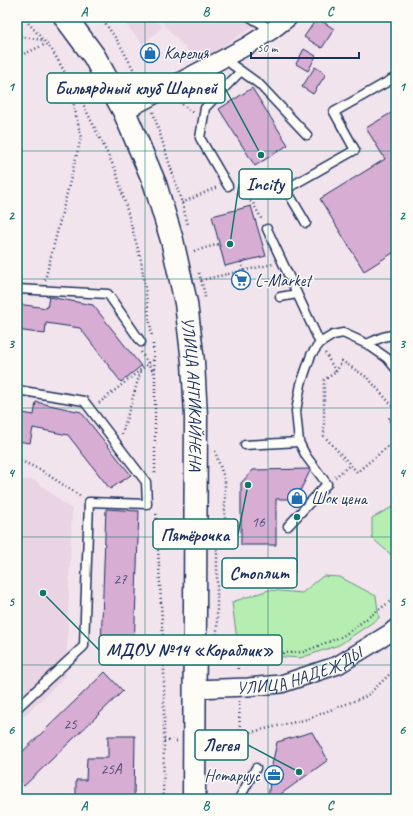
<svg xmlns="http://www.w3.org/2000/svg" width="413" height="816" font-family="Caveat,sans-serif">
  <rect width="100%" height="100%" fill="#f2e4ec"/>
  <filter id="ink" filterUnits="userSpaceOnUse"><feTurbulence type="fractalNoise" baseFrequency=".025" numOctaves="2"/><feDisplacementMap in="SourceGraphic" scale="8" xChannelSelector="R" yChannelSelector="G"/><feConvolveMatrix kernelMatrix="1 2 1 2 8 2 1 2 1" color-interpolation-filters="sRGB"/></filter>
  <g filter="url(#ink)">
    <!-- built -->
    <path fill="#ead4e4" d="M119,17h34l10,10 -20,17z
      M157,17h112l-71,45z
      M17,479l18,1 37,30 -6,166 -49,47z"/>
    <!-- green -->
    <path fill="#b6eeb1" stroke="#688e88" d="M396,505v54l-24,-21v-20z
      M323,576l17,1 36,19 3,22 -40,27 -39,13 -43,-3 -20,-15 -5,-38 37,-12 33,3z"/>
    <!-- building -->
    <path fill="#d7add3" stroke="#1b2f5e" d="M317,18l17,11 -12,19 -18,-11z
      M304,49l12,7 -8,15 -12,-7z
      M315,67l11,7 -13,20 -11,-7z
      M252,88l36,57 -33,21 -36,-57z
      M396,110v98l-7,4 7,12v27l-32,20 -44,-72 65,-40 -19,-31z
      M251,206l15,50 -41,10 -13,-50z
      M49,297l44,8 48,61 -20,16 -41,-54 -34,-5 -1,11 -28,-4v-26l30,4z
      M36,402l45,10 50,63 -21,14 -42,-54 -35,-7 -3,15 -13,-2v-29l17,3z
      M311,469l-15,30h-20v46h-35v-62l12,-13z
      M106,509l33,2 -5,137 -33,-1z
      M105,672l18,19 -99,95 -7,-7v-22z
      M312,732l16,28 -54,39h-6l4,-34 5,-23z
      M108,736h27l-1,63h-74v-3l16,1v-17h10l1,-22h21z"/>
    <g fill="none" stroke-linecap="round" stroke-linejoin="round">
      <defs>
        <path id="service" d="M250,17l22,13
          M395,17l1,2
          M224,59l17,12 -36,37 -5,30 28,48
          M241,71l18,13 48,51
          M306,223l-20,-34 69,-39 -21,-38 62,-35
          M267,229l53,114
          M17,289l91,5 33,48
          M280,297l17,-3
          M367,344c9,-4 19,-10 29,-9
          M17,390l67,11 62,81 1,22 -58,-2 -5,144 -67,62
          M245,445l54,-3
          M288,526l39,-42 -21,-28 -7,-14 -3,-31 5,-27 10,-29 9,-12 13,-8 10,-2 24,11 20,14 9,11
          M239,799l17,-31"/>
        <g id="minor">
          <path d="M124,111l123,-65 25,-16 17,-13"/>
          <path id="s1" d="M194,689l54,-2 33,-3 57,-19 52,-32 6,-5"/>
        </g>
        <g id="secondary">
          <path id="s2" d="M65,17l29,39 30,55 31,73 17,56 14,63 7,59 3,54 -2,383"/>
        </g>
      </defs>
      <!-- service casing -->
      <use href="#service" stroke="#1b2f5e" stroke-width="11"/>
      <!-- minor casing -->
      <use href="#minor" stroke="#1b2f5e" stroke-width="20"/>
      <!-- secondary casing -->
      <use href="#secondary" stroke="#1b2f5e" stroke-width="25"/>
      <!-- path -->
      <path stroke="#1b2f5e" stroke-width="2.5" stroke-dasharray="1 3" stroke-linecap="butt" d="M23,17l29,33 31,54 33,67 25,89 11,77
        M101,17l18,26 23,42
        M17,36l25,4
        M17,57l29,-13
        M176,99l18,15
        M153,112l29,91 6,22
        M237,192l16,11 9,17
        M182,203l35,-16
        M194,251l26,-7
        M241,262l7,26
        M199,273l6,22v4
        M45,280l36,-142 -12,-56
        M201,280l72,-16
        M153,344l2,31v100
        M141,352l13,21
        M325,353l11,19 -12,8v56l33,36 39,-32
        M336,372l6,-11 26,17 28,32
        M99,403l55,-44
        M396,413l-8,6 8,10
        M122,434l19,-64
        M215,451l10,30v44h-8v132
        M17,459l24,11 39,26
        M335,477l15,-12
        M156,510l8,149v82l-1,58
        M237,656l1,16
        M211,657l92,-5 40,-16 45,-33 8,-7
        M164,659h14
        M239,701l1,34
        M211,739h10l83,-19 63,-24 29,-28
        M164,741h14"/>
      <!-- service -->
      <use href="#service" stroke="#fdfcf7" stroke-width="8"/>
      <!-- minor -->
      <use href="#minor" stroke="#fdfcf7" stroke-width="17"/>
      <!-- secondary -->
      <use href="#secondary" stroke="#fdfcf7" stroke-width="22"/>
    </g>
  </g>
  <!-- grid -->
  <path fill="none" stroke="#0f766e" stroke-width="1" stroke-opacity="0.55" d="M145,17v782M268,17v782M17,151h379M17,279h379M17,408h379M17,537h379M17,665h379"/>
  <!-- icons -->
  <defs>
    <symbol id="shop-ring" viewBox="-11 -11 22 22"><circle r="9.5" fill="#fdfcf7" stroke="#1f6fb2" stroke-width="1.5"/><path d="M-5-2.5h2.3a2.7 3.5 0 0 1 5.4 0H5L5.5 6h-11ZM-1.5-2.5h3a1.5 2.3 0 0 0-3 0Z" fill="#1f6fb2"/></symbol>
    <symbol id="supermarket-ring" viewBox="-11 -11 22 22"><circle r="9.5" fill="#fdfcf7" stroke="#1f6fb2" stroke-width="1.5"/><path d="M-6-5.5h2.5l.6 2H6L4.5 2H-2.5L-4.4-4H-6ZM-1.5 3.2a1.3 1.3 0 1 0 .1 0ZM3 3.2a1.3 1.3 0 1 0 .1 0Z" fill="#1f6fb2"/></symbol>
    <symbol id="office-ring" viewBox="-11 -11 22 22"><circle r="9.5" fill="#fdfcf7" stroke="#1f6fb2" stroke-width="1.5"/><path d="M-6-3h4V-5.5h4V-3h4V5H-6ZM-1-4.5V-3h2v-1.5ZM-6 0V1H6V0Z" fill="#1f6fb2"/></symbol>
  </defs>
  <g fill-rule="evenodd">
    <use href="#shop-ring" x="139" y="42" width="22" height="22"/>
    <use href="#supermarket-ring" x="230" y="269" width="22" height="22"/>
    <use href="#shop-ring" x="286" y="487" width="22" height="22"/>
    <use href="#office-ring" x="263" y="764" width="22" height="22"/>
  </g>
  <g text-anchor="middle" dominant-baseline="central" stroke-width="3" stroke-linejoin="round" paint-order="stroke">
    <!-- number labels -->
    <g font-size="15" fill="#4a4e7b">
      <text x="258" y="522">16</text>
      <text x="120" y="579">27</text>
      <text x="70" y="724">25</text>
      <text x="111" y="769">25А</text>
    </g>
    <!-- poi labels -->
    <g font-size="17" fill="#1b2f5e" stroke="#fdfcf7" text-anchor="start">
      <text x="164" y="53">Карелия</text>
      <text x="255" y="280">L-Market</text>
      <text x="311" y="498">Шок цена</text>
      <text x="260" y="775" text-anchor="end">Нотариус</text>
    </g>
    <!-- street labels -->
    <g font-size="17" fill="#1b2f5e" stroke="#fdfcf7">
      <text stroke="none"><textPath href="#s2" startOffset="405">УЛИЦА АНТИКАЙНЕНА</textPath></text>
      <text stroke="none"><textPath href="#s1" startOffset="108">УЛИЦА НАДЕЖДЫ</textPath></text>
    </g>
  </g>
  <!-- callouts -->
  <path fill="none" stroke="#0f766e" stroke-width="1.5" d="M261 155L225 88M230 244L239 184M248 485L238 534M297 517L297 573M43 593L99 650M299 772L248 745"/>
  <g fill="#0f766e" stroke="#fdfcf7" stroke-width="1.5">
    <circle cx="261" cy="155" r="4"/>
    <circle cx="230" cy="244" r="4"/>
    <circle cx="248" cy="485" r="4"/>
    <circle cx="297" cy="517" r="4"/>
    <circle cx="43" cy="593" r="4"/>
    <circle cx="299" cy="772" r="4"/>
  </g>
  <g fill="#fdfcf7" stroke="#0f766e" stroke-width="1.5">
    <rect x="47" y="73" width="178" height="30" rx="4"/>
    <rect x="239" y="169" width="53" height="30" rx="4"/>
    <rect x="153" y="519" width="85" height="30" rx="4"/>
    <rect x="222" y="558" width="75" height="30" rx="4"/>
    <rect x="99" y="635" width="183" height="30" rx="4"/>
    <rect x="195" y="730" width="53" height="30" rx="4"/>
  </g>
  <g font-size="18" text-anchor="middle" font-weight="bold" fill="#1b2f5e">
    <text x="136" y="94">Бильярдный клуб Шарпей</text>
    <text x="265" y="190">Incity</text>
    <text x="195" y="541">Пятёрочка</text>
    <text x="259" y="579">Стоплит</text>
    <text x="190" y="656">МДОУ №14 «Кораблик»</text>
    <text x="221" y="751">Легея</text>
  </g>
  <!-- margin -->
  <rect width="413" height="816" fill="none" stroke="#fdfcf7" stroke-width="44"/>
  <!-- scale -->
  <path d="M251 52v6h108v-6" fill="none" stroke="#1b2f5e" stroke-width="2"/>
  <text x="257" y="52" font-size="12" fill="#1b2f5e" stroke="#fdfcf7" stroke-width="3" paint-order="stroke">50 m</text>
  <rect x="22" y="22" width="369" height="772" fill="none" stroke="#0f766e" stroke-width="1.5"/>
  <g font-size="13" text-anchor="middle" font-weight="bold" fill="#0f766e">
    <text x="84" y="16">A</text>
    <text x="206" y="16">B</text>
    <text x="330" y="16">C</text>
    <text x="11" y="91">1</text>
    <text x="402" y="91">1</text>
    <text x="11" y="220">2</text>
    <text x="402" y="220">2</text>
    <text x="11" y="348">3</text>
    <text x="402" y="348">3</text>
    <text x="11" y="477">4</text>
    <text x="402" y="477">4</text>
    <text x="11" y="606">5</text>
    <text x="402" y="606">5</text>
    <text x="11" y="734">6</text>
    <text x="402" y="734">6</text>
    <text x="84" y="810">A</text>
    <text x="206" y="810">B</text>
    <text x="330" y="810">C</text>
  </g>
</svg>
